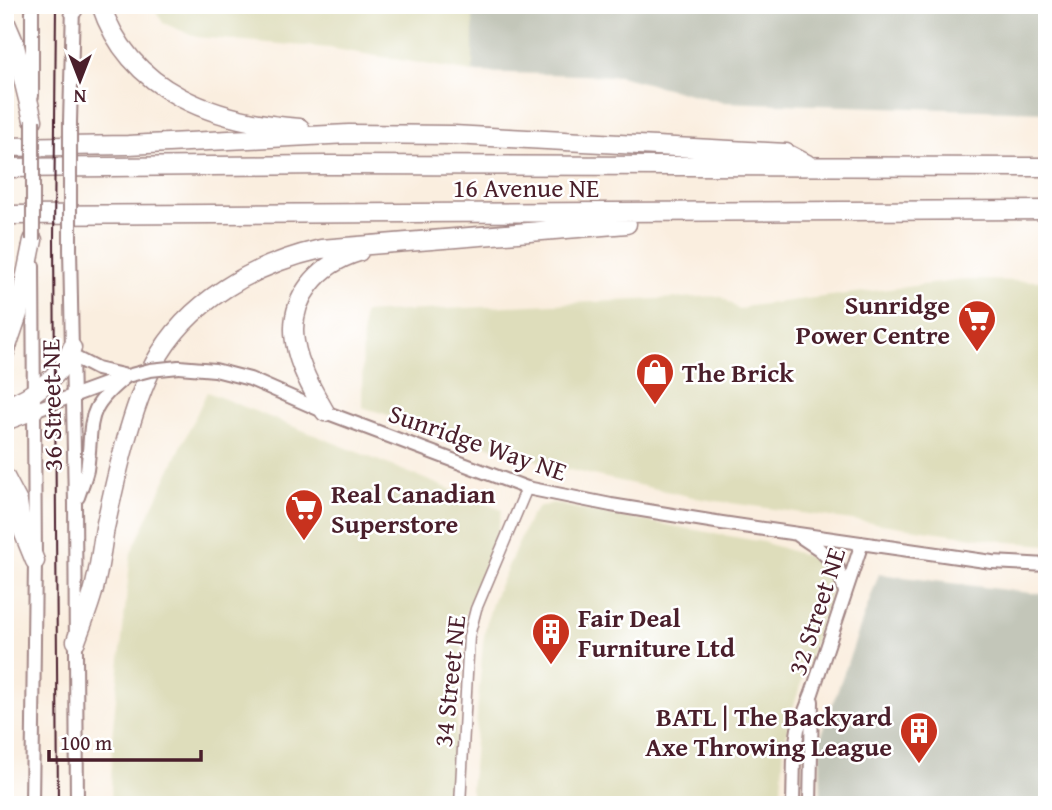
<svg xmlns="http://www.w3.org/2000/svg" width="1052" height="810" font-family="'Gentium Book Plus',serif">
  <rect width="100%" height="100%" fill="#fff"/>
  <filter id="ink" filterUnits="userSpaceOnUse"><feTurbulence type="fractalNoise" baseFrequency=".0143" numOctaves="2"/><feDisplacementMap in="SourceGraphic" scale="14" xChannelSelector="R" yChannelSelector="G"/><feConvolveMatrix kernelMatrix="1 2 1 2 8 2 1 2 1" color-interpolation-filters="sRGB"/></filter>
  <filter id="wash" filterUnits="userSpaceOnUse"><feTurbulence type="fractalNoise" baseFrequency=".00686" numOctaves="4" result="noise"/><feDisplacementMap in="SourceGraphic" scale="28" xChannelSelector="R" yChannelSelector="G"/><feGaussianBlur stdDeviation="1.57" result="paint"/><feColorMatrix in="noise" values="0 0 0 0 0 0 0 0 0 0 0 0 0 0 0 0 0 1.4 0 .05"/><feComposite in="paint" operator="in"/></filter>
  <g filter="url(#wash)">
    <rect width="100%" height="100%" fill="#faeedf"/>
    <!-- built -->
    <path fill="#deddbb" d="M152,5h321v67l-144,-24 -132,-11 -34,-14z
      M964,280l83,1v264l-37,-3 -308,-43 -141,-31 -199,-61 1,-94 358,-17 18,14 10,-4z
      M207,392l295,118 -4,19 -34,89 -13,187h-340l1,-68 19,-184z
      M553,503l30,7 180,32 56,18 9,10 3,7v16l-41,124 -6,32 -3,42 -5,14h-306l13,-163 4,-21 6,-21 37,-83 8,-9z"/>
    <!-- industrial -->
    <path fill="#c3c6b9" d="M473,5h574v107l-325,-10 -103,-26 -146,-4z
      M879,574l151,19h17v212h-226l-1,-65z"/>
    <!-- green -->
    <path fill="#85dca0" stroke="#687e66" stroke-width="2" d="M5,544l3,261h-3z"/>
  </g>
  <g filter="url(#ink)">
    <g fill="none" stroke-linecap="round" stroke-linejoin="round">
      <defs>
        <path id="minor" d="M460,805l9,-169 7,-27 51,-121"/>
        <path id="tertiary" d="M179,367l36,3 35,9 75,33 202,76 84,17 111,18 270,39 55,3
          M34,410l93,-34
          M798,535l21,14 19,19 7,24
          M793,805l1,-50 4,-26 14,-36 50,-150
          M810,805l2,-104"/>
        <path id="secondary" d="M32,5v91
          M70,122l3,-117
          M70,249l5,255 2,301
          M72,356l25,13 30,7
          M78,497c3,-9 7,-18 9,-27 7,-49 -5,-59 40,-94
          M32,805l3,-244 -2,-295"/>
        <path id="motorway" d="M71,5l2,5
          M101,5c29,88 116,117 199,123
          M5,21l9,21 19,78
          M5,147l123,-2 221,-11 104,1 333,18 21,11
          M5,168l323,-3 719,2
          M5,215l1042,-5
          M5,352l13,-38 15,-74
          M5,407c27,-10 57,-31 67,-59
          M325,412c-12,-21 -26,-45 -30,-70 -7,-44 24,-78 64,-90
          M5,421l29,-11
          M5,477l13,25 4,27 13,32
          M76,641c7,-20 16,-40 20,-61 4,-17 6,-35 9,-52 11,-51 26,-119 49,-164 33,-63 101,-100 167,-115l306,-25"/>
      </defs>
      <!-- minor casing -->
      <use href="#minor" stroke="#a28685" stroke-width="13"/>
      <!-- tertiary casing -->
      <use href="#tertiary" stroke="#a28685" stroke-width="16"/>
      <!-- secondary casing -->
      <use href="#secondary" stroke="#a28685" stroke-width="16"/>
      <!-- motorway casing -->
      <use href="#motorway" stroke="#a28685" stroke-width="21"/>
      <!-- minor -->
      <use href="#minor" stroke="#fff" stroke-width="10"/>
      <!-- tertiary -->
      <use href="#tertiary" stroke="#fff" stroke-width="12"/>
      <!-- secondary -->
      <use href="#secondary" stroke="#fff" stroke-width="12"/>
      <!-- motorway -->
      <use href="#motorway" stroke="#fff" stroke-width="18"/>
      <!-- tram -->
      <path stroke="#4a1f2b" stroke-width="2" d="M56,5l-2,235 4,565"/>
      <defs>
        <path id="tertiary-bridge" d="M127,376l23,-6 29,-3"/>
        <path id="secondary-bridge" d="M33,120v120
          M70,122v127"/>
      </defs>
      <!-- tertiary-bridge casing -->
      <use href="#tertiary-bridge" stroke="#a28685" stroke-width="16" stroke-linecap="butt"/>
      <!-- secondary-bridge casing -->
      <use href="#secondary-bridge" stroke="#a28685" stroke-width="16" stroke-linecap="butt"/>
      <!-- tertiary-bridge -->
      <use href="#tertiary-bridge" stroke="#fff" stroke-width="12"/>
      <!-- secondary-bridge -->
      <use href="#secondary-bridge" stroke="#fff" stroke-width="12"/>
    </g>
  </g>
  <!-- icons -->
  <defs>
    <symbol id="supermarket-pin" viewBox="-11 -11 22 30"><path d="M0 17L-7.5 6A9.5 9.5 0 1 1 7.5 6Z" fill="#c8321e" stroke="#fff"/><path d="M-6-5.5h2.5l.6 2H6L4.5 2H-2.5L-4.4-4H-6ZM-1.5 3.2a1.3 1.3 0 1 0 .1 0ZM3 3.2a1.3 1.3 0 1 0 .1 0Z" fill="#fff"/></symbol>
    <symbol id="shop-pin" viewBox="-11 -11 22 30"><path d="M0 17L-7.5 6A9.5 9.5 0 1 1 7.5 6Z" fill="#c8321e" stroke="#fff"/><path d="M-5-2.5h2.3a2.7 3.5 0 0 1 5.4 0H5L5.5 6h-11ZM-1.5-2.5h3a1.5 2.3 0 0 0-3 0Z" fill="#fff"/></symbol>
    <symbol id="building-pin" viewBox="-11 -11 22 30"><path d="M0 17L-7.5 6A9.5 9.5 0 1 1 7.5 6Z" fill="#c8321e" stroke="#fff"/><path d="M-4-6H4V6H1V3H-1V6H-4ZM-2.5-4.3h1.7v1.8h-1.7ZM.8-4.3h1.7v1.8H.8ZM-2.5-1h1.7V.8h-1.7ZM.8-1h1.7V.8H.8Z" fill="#fff"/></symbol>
  </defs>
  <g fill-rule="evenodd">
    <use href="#supermarket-pin" x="955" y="297" width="44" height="60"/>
    <use href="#shop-pin" x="633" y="350" width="44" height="60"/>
    <use href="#supermarket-pin" x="282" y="486" width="44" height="60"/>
    <use href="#building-pin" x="529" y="610" width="44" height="60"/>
    <use href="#building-pin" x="897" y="709" width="44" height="60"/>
  </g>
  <g text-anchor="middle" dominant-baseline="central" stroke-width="5" stroke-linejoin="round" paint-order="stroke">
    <!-- street labels -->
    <g font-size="26" fill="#4a1f2b" stroke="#fff">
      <text x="526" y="187">16 Avenue NE</text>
      <text transform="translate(51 405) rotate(-91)">36 Street NE</text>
      <text transform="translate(478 442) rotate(19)">Sunridge Way NE</text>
      <text transform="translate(816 611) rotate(-72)">32 Street NE</text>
      <text transform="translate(449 681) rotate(-84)">34 Street NE</text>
    </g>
    <!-- poi labels -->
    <g font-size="26" font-weight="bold" fill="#4a1f2b" stroke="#fff" text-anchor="start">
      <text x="950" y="304" text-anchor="end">Sunridge<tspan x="950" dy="30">Power Centre</tspan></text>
      <text x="682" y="372">The Brick</text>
      <text x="331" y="493">Real Canadian<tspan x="331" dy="30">Superstore</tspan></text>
      <text x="578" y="617">Fair Deal<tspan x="578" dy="30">Furniture Ltd</tspan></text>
      <text x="892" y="716" text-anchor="end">BATL | The Backyard<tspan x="892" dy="30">Axe Throwing League</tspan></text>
    </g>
  </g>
  <!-- margin -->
  <rect width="1052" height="810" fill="none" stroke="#fff" stroke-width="28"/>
  <!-- north arrow -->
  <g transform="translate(80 80) rotate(180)" stroke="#ffffff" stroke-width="5" paint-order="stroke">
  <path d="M0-5L12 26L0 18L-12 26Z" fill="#4a1f2b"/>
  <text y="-10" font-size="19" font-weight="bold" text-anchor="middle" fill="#4a1f2b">N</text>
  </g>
  <!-- scale -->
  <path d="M49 750v10h152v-10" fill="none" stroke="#4a1f2b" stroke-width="3.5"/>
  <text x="60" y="750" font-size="21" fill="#4a1f2b" stroke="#ffffff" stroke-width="5" paint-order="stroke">100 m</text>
</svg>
